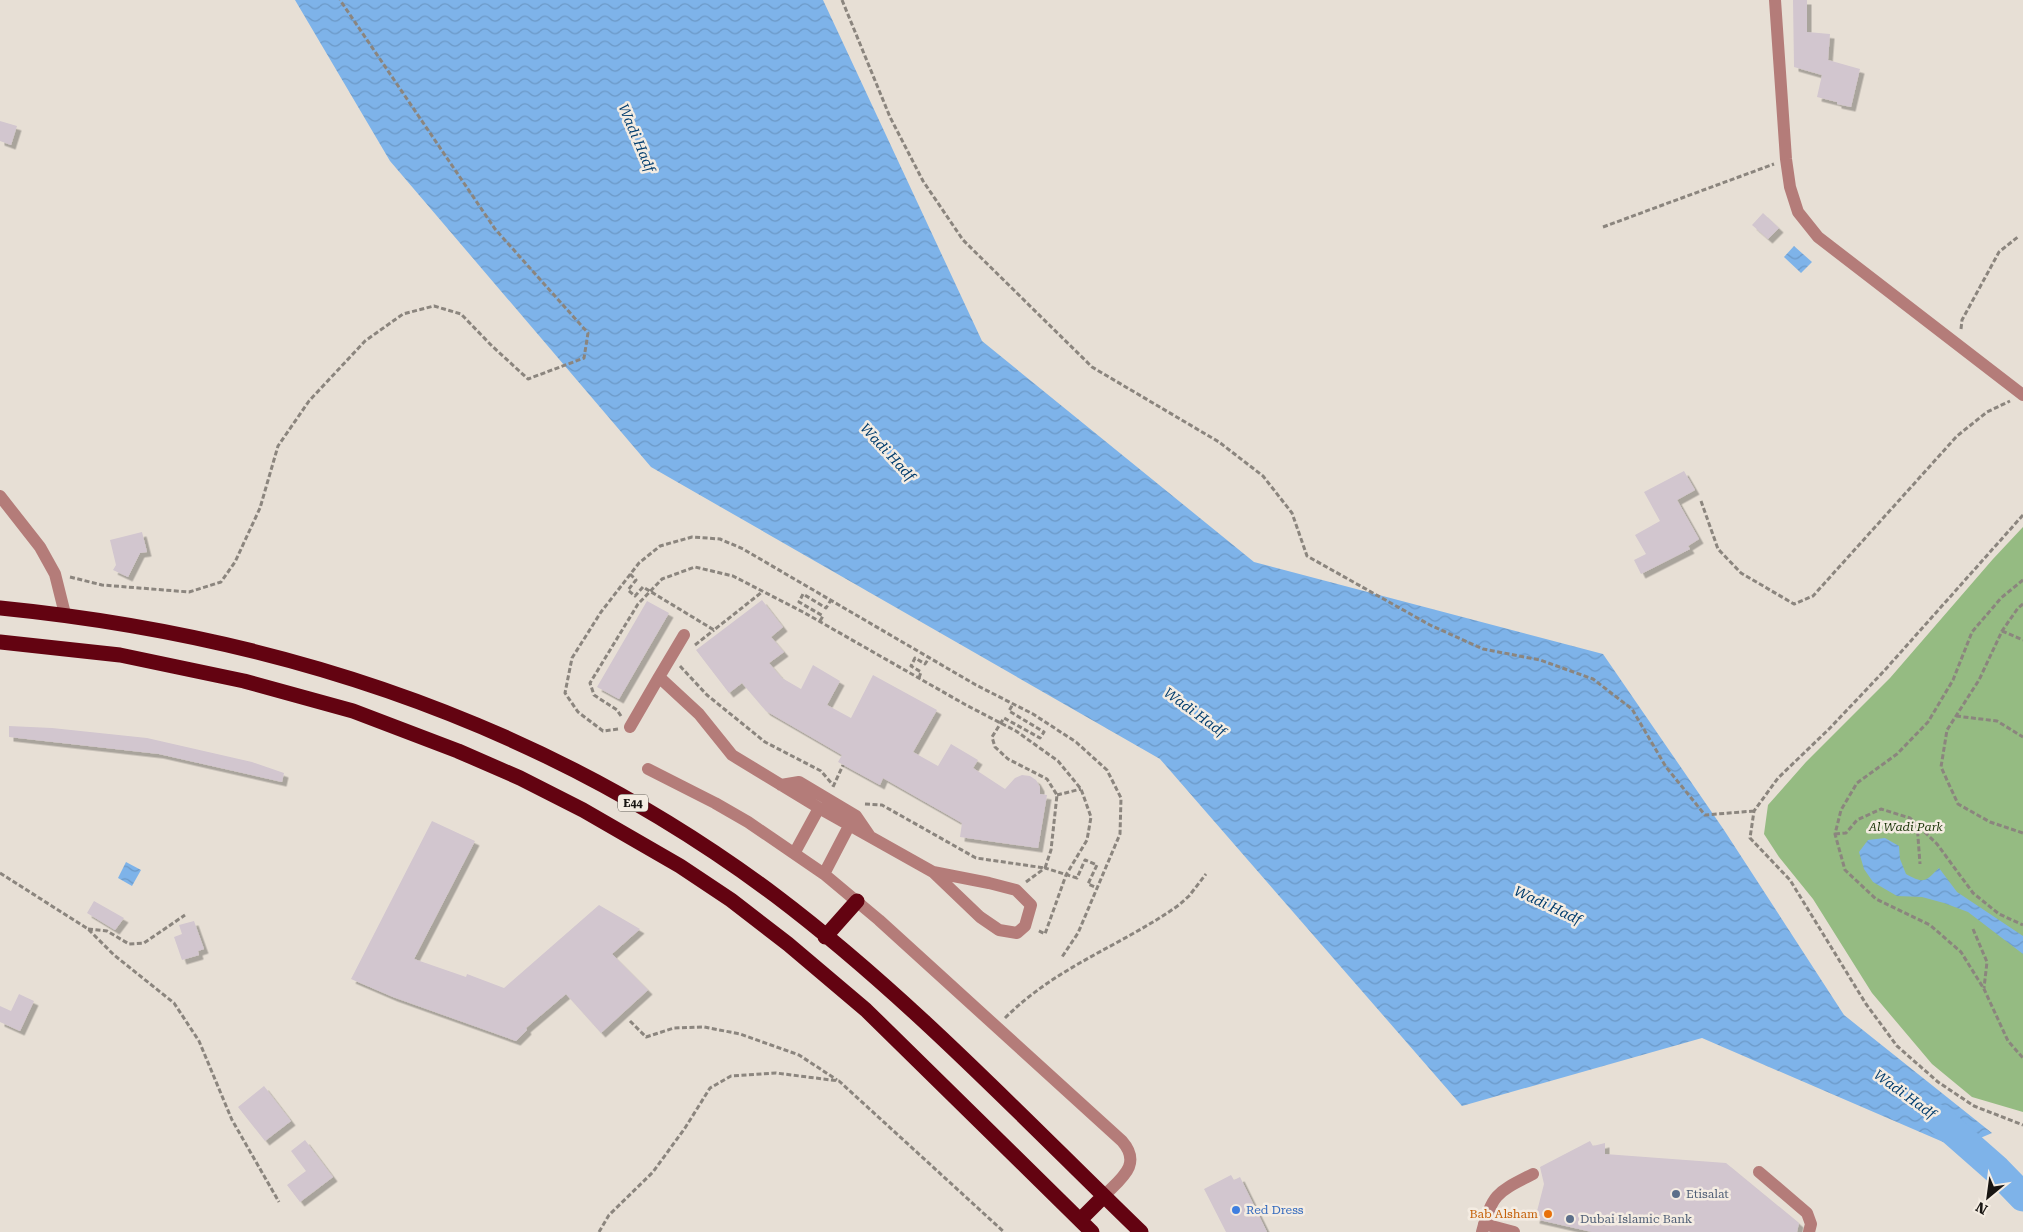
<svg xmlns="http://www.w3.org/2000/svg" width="2023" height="1232" font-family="'Roboto Serif',serif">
  <defs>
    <pattern id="water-waves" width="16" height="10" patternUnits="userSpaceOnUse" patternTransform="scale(1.25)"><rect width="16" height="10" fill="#7eb3e9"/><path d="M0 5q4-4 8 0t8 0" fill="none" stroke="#6c99c7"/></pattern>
    <filter id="shadow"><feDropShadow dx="4.5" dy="4.5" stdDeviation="0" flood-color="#0004"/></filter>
  </defs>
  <rect width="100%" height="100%" fill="#e7dfd5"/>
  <!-- park -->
  <path fill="#95bb82" d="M2023,527v585l-51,-15 -40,-33 -60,-71 -59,-94 -34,-42 -15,-23 4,-29 38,-43 84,-84 103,-119z"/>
  <!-- water -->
  <path fill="url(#water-waves)" d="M295,0h528l159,341 272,221 349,92 121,176 120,185 148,118 -35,15 -255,-110 -240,68 -302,-347 -509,-292 -261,-306z
    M1794,246l18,16 -11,11 -17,-16z
    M1885,838l14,8 1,13 6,15c18,10 19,8 33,-6l18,24 66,44v18l-55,-42 -24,-9 -22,-6 -25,-1 -24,-14 -9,-13 -5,-17 9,-12z
    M126,862l15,8 -9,16 -14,-8z"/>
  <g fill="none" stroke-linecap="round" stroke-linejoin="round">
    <!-- river -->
    <path stroke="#7eb3e9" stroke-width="29" d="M1939,1119l58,51 26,27"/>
  </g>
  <!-- building -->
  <path fill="#d2c6cf" filter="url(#shadow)" d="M1793,0h14v32l23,2 -2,26 32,9 -9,38 -14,-3v-2l-20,-5 5,-22 -28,-8z
    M0,121l17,5 -6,19 -11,-4z
    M1763,213l16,15 -11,11 -16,-14z
    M1684,471l11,19 -18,10 22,39 -11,7 2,3 -49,25 -7,-14 12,-6 -11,-19 25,-14 -16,-29z
    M142,532l5,20 -7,1 -12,24 -15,-7 3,-5 -6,-25z
    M762,600l21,27 -12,10 13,15 -15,11 13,15 19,11 12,-24 27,16 -13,24 24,13 22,-43 64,35 -24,42 25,14 13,-22 27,16 -5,8 32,21 10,-11 7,-3 8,1 6,4 4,7v7l7,1 -9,53 -78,-11 2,-14 -79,-45 -3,7 -42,-23 4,-7 -76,-44 -24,-28 -13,10 -33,-43z
    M647,601l22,12 -50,86 -22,-12z
    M9,726l43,2 95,10 105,24 32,11 -2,9 -123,-28 -150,-17z
    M432,821l43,20 -61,118 52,18 1,-3 37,14 95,-83 41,24 -28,25 36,36 -47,43 -35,-39 -40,34 1,2 -11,11 -123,-44 -42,-18z
    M94,901l30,17 -9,12 -28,-17z
    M194,921l10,28 -6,2 1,4 -17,5 -8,-23 8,-3 -3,-9z
    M19,994l15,7 -14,30 -20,-9v-16l11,5z
    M264,1086l27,35 -26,20 -27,-34z
    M305,1140l28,37 -33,25 -13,-17 19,-14 -15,-20z
    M1590,1141l3,5 12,-3v11l121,9 73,60 -2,9h-205l-57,-13 9,-35 -4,-17z
    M1231,1175l3,5 6,-3 27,55h-41l-22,-43z"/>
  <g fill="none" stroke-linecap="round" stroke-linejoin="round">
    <!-- path -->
    <path stroke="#8b857e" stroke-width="3" stroke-dasharray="5 2.5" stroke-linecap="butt" d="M842,0l48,117 33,64 40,59 129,127 127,75 44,34 29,37 15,43 123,69 53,24 57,11 53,19 39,30 34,58 39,48 49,-4
      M1603,227l171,-63
      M1961,329l1,-9 37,-68 20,-16
      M1701,501l17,48 23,24 53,31 19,-8 144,-160 30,-24 23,-11
      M2023,515l-139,156 -55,58 -51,49 -24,33 -4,27 40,42 76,124 31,42 41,36 36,24 49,19
      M630,574l6,6 -8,10 7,6 8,-9 71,43 48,-38
      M70,577l32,8 87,7 32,-10 14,-20 25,-54 18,-62 31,-45 56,-60 38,-27 31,-8 27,8 31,32 36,33 56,-21 4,-25 -93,-104 -155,-229
      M2023,580l-22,18 -29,34 -19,48 -25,42 -31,32 -40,29 -16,27 -6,24 10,36 31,29 54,26 31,27 23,37 24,52 15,17
      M2023,604l-5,4 -16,23 -23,49 -32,50 -6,37 17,37 32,18 33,11
      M820,621l3,-5 -24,-14 4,-8 23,14 5,-8
      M2002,631l21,9
      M695,645l19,-15
      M680,666l27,29 58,47 56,29 12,14
      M919,678l2,-6 -10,-6 4,-8 10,6 4,-6
      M621,716l-4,-6 -23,-15 -4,-12 48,-79 24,-25 33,-12 38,9 70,36 163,93 50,26 42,30 23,28 10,28 -4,23 -21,35 -21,59 -8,-4
      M1956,716l41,5 26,16
      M618,729l-15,2 -25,-19 -13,-19 7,-35 29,-46 38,-49 21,-17 32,-9 28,2 23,10 233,136 57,29 43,28 31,28 14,28 -1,36 -42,99 -16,24
      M833,787l10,-22
      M1057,795l24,-6
      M865,804l17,1 94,53 69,10 6,-18 6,-55 -10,-16 -39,-20 -13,-12 -3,-10 12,-19 36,20 4,-6 -35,-21 4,-7
      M1917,824l3,40
      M1835,834l11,-1 11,-13 24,-11 29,9 27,26 36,49 26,21 24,11
      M0,873l88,56 26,26 60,48 25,38 33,79 47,82
      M1026,882l19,-14 32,10 8,-18 12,5 -9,19 9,4
      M88,929l19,2 22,13 15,-1 41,-28
      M1973,929l14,33 -3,26
      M1005,1018c52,-52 116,-72 174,-113l10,-9 17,-22
      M630,1021l16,16 28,-9 30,-1 36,7 59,21 38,25
      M599,1232l10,-17 44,-43 32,-44 25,-40 21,-12 45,-3 63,8 165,151"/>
    <!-- minor -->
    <path stroke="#b47c79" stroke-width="12" d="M1775,0l11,159 4,28 8,25 20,25 205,158
      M0,496l40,51 15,27 10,40
      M659,677l25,-42
      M630,727l29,-50 40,37 33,41 87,53 114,64 47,45 19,13 18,3 8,-7 6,-21 -15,-15 -27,-7 -56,-11
      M648,769l67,34 33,19 76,52 55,46 243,221c21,24 -2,38 -18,55
      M781,785l18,-3 57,34 13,19
      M795,852l24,-44
      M824,874l25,-48
      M1759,1172l48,41 4,11 -2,8
      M1484,1224l30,8
      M1482,1232c10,-39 16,-40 51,-58"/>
    <!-- highway -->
    <path stroke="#630311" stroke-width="15" d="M0,608c282,28 548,117 776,288 131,99 247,222 365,336
      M0,642l120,13 124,26 109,30 105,40 62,27 63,32 97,56 51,34 57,44 78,66 226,222
      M825,937l32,-36
      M1080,1220l24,-24"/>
  </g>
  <!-- markers -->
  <g fill="#5c6f8a" stroke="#f4ece2" stroke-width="2">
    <circle cx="1676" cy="1194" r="5"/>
    <circle cx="1570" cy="1219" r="5"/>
  </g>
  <circle fill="#3f7fe0" stroke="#f4ece2" stroke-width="2" cx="1236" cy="1210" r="5"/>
  <circle fill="#e8710a" stroke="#f4ece2" stroke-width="2" cx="1548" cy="1214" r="5"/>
  <g text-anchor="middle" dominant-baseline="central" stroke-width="5" stroke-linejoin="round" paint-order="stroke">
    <!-- shield labels -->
    <rect fill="#f4ece2" stroke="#5a5650" stroke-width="1" x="618" y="794.5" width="30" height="17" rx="4"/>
    <g font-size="11" font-weight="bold" fill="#181512">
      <text x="633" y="803">E44</text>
    </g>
    <!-- park labels -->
    <g font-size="12" font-style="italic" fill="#183206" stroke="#f4ece2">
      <text x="1906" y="827">Al Wadi Park</text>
    </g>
    <!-- service labels -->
    <g font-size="12" fill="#4e5e75" stroke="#f4ece2" text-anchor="start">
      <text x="1686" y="1194">Etisalat</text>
      <text x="1580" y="1219">Dubai Islamic Bank</text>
    </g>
    <!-- shop labels -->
    <g font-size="12" fill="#366cbe" stroke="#f4ece2" text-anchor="start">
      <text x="1246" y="1210">Red Dress</text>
    </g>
    <!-- food labels -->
    <g font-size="12" fill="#c56008" stroke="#f4ece2" text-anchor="end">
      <text x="1538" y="1214">Bab Alsham</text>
    </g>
    <!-- water labels -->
    <g font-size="14" font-style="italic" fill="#003c6d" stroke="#f4ece2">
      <text transform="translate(637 138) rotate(67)">Wadi Hadf</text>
      <text transform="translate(888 452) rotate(47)">Wadi Hadf</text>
      <text transform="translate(1195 712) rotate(36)">Wadi Hadf</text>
      <text transform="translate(1548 905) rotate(25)">Wadi Hadf</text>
      <text transform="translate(1905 1094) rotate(36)">Wadi Hadf</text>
    </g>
  </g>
  <!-- north arrow -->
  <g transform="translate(1988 1197) rotate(209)" stroke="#f4ece2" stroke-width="4" paint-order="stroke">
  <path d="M0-4L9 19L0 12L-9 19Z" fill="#181512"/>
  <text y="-8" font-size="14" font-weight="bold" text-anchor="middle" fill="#181512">N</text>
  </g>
</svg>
